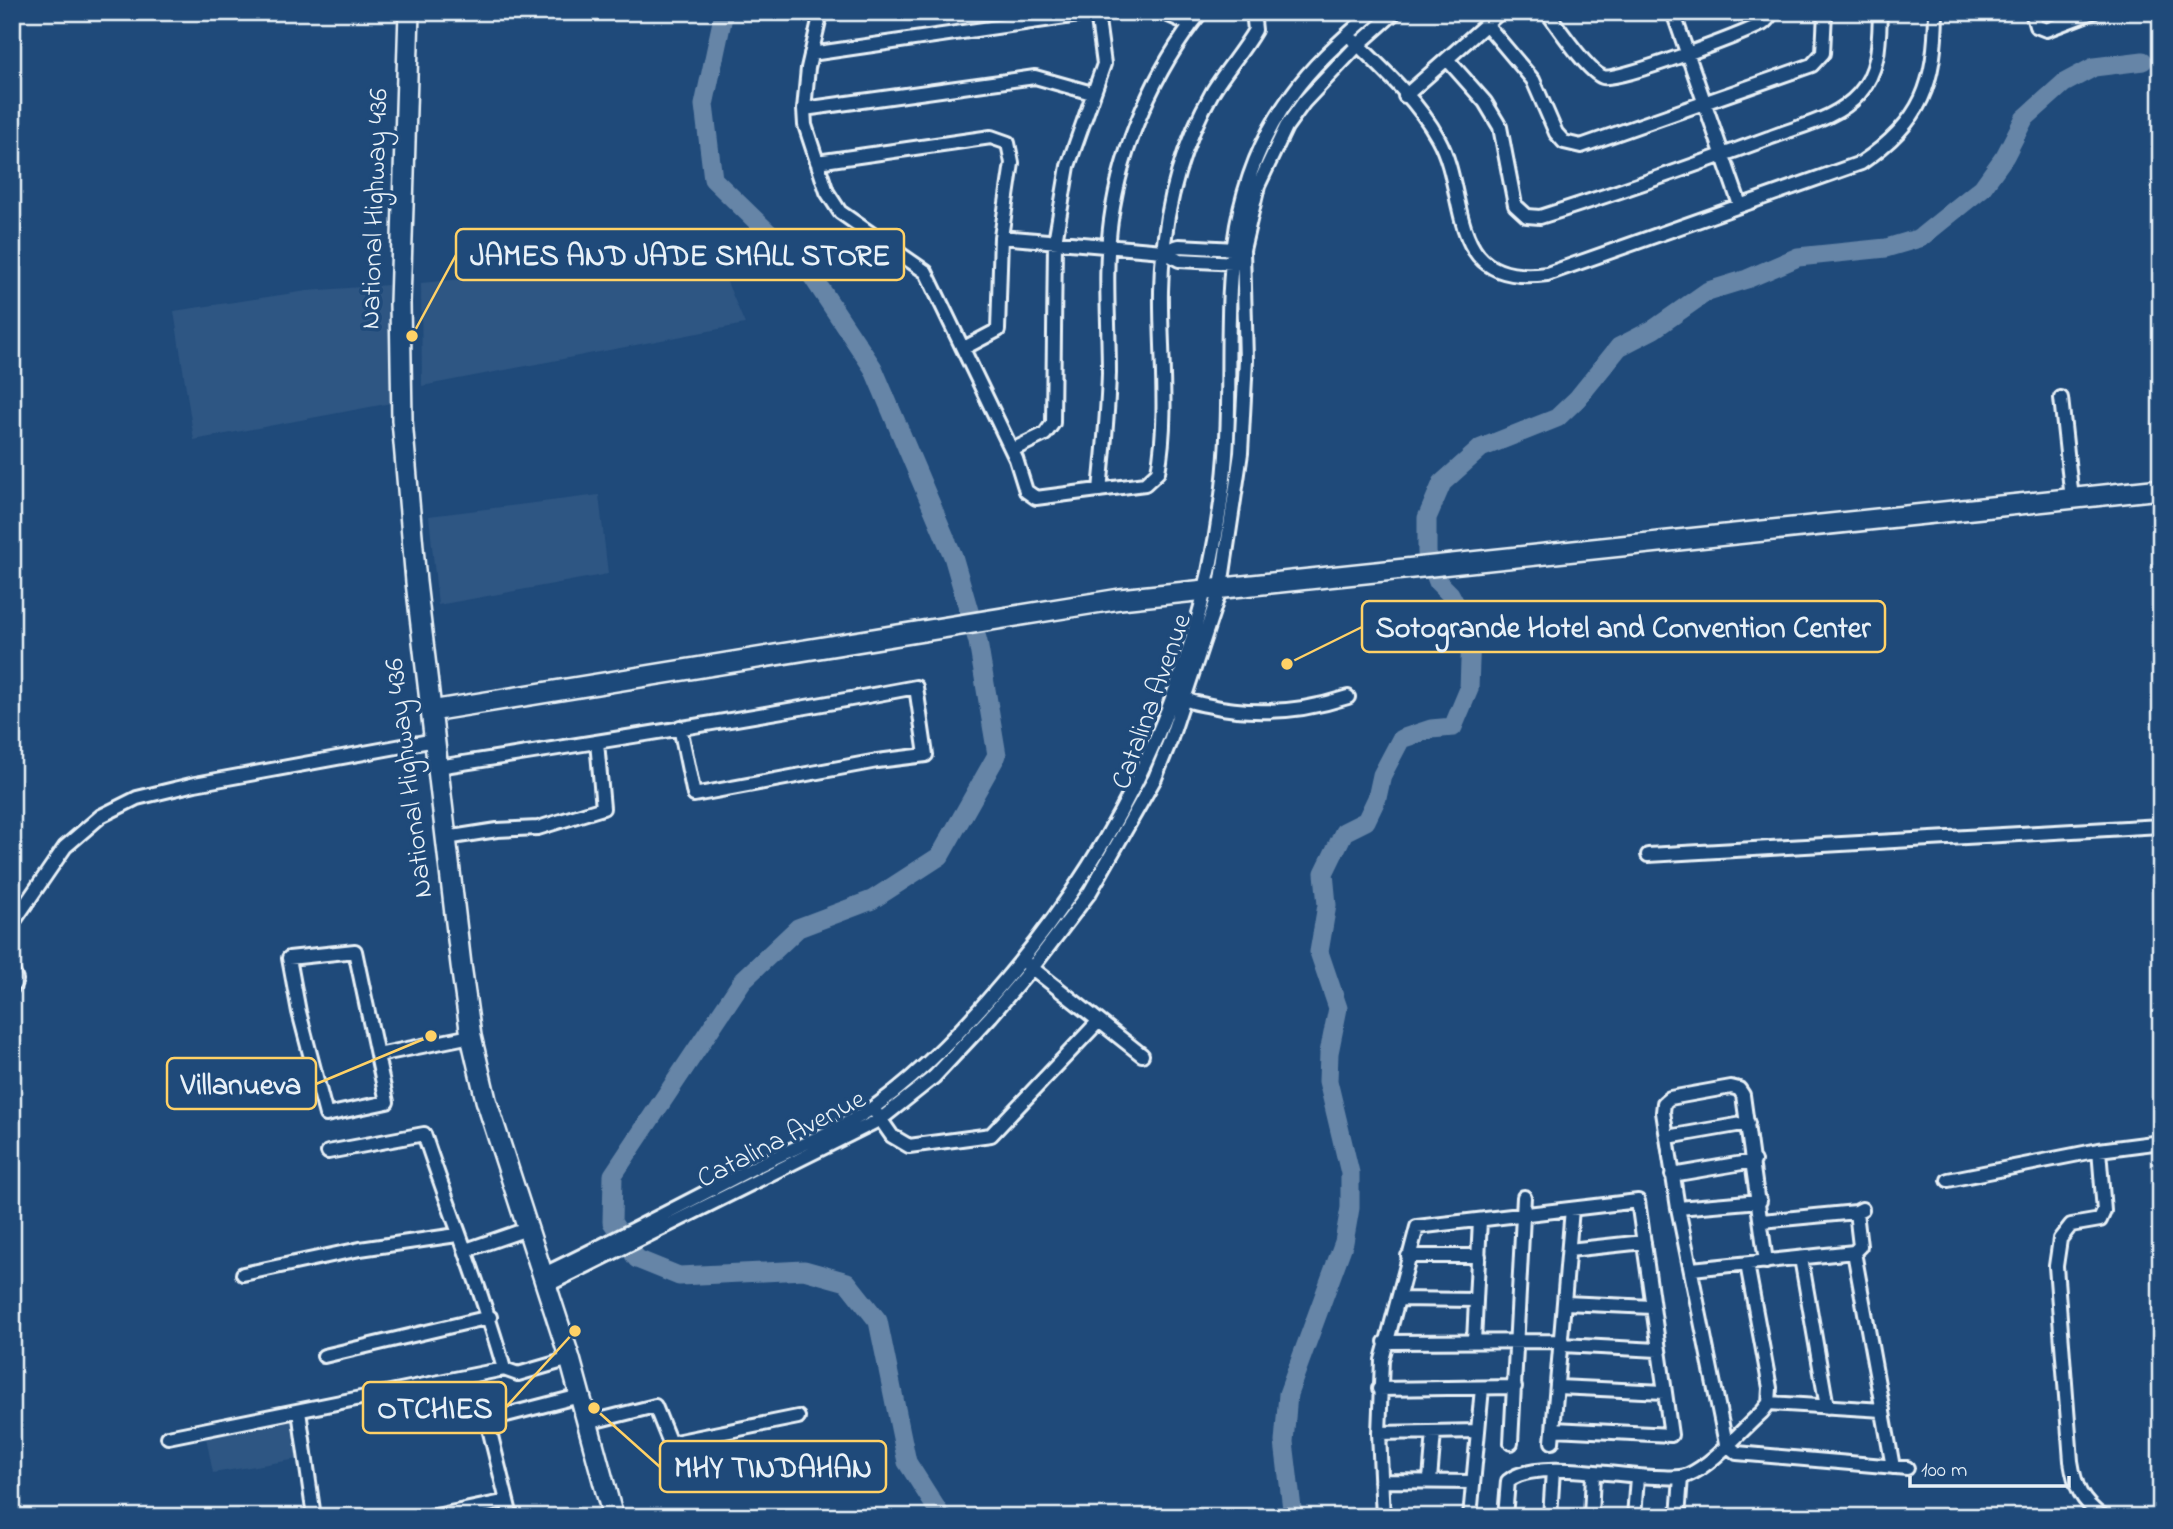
<svg xmlns="http://www.w3.org/2000/svg" width="2173" height="1529" font-family="'Indie Flower',sans-serif">
  <rect width="100%" height="100%" fill="#1f4a7a"/>
  <filter id="ink" filterUnits="userSpaceOnUse"><feTurbulence type="fractalNoise" baseFrequency=".0143" numOctaves="2"/><feDisplacementMap in="SourceGraphic" scale="14" xChannelSelector="R" yChannelSelector="G"/><feConvolveMatrix kernelMatrix="1 2 1 2 8 2 1 2 1" color-interpolation-filters="sRGB"/></filter>
  <g filter="url(#ink)">
    <!-- built -->
    <path fill="#2e5683" d="M715,254l30,70 -323,62 -1,-103z
      M388,285l3,118 -197,37 -20,-129 133,-20z
      M599,495l9,79 -170,31 -9,-89z
      M297,1416l7,42 -91,15 -8,-41z"/>
    <g fill="none" stroke-linecap="round" stroke-linejoin="round">
      <!-- stream -->
      <path stroke="#9ab0c7" stroke-width="3.5" d="M2143,61l18,-4"/>
      <!-- river -->
      <path stroke="#6685a7" stroke-width="19" d="M724,12l-20,93 9,74 97,94 63,95 80,188 25,86 19,113 -57,101 -68,44 -74,28 -55,52 -130,195 -1,47 25,37 42,17 125,-6 43,12 31,39 29,141 35,55
        M1293,1517l-9,-75 4,-48 56,-152 6,-34v-35l-22,-92 1,-28 9,-45 -19,-56 8,-47 -3,-32 20,-41 22,-11 11,-23 5,-23 19,-36 30,-10 22,-2 16,-38 2,-56 -21,-39 -12,-12 -11,-29v-35l15,-35 39,-35 76,-30 20,-19 42,-52 35,-18 54,-38 39,-12 51,-22 88,-9 34,-10 62,-50 23,-32 19,-37 40,-36 30,-16 49,-6"/>
      <defs>
        <path id="minor" d="M821,12l-13,56 -4,41 1,16 22,67 13,20 86,60 90,187 10,32 10,7 109,-14 13,-12c11,-59 2,-121 3,-181 1,-69 17,-139 52,-200 13,-21 30,-40 42,-61l-2,-18
          M1162,12l29,13
          M1547,12c11,15 41,60 56,65 15,5 139,-43 159,-53 5,-3 7,-6 10,-12
          M1673,12l67,193
          M2032,12l4,14 10,4 47,-18
          M1486,24l47,56 23,53 8,9 17,4 231,-81 11,-12 2,-41
          M1353,40c30,29 65,61 85,98 32,57 6,150 109,136l314,-111c62,-42 74,-79 75,-151
          M811,54l289,-42
          M1447,59l38,43 15,25 15,78 12,11 13,1c77,-24 153,-51 229,-79 30,-12 68,-19 90,-44 21,-24 20,-53 21,-82
          M1405,96l95,-84
          M804,109l231,-32 57,16
          M817,162l174,-25 17,6 4,20 -11,74 -3,93 -34,18
          M1001,237l162,14 16,-5 57,3
          M1163,251l16,9 58,3
          M2061,398l11,101
          M1012,450l33,-16 8,-11 2,-181 13,-76 36,-102 -7,-51
          M1100,490c4,-39 8,-78 9,-117 0,-51 -5,-102 2,-153 10,-74 44,-151 90,-208
          M1181,695c6,7 16,8 25,10 48,11 96,7 142,-8
          M438,767c159,-25 319,-50 478,-80l10,68 -49,6 -183,34 -14,-68
          M446,838l51,-8 41,-2 65,-20 -6,-66
          M1648,855l513,-29
          M12,924l53,-77 36,-31 36,-18 58,-14 240,-44
          M355,951l32,151 -61,13 -27,-103 -10,-54z
          M1027,964l115,91
          M12,970l4,10 -4,8
          M378,1055l93,-19
          M876,1113l16,23 17,10 82,-11 107,-113
          M1668,1137l80,-14
          M328,1152l96,-18c26,79 58,155 80,235
          M1672,1175l82,-14
          M1948,1180l151,-30
          M1678,1208l82,-7
          M1762,1221l94,-9 6,-3
          M466,1250l61,-21
          M1569,1250l75,-8
          M1854,1252l39,215
          M1408,1256h71
          M1801,1258l26,149
          M1766,1262l-23,-167 -4,-6 -8,-2 -61,11 -6,5 -1,9 15,96 48,236 11,9 170,15
          M1692,1269l162,-17 6,-6 -4,-34
          M243,1274l117,-25 97,-14
          M542,1275c71,-34 141,-71 211,-107 41,-21 86,-37 124,-63 49,-36 89,-79 128,-125 121,-143 196,-307 218,-493 17,-140 -21,-271 70,-394 22,-31 52,-56 80,-81
          M546,1286l335,-167 53,-42 57,-61 41,-48 58,-76 65,-114 15,-37 51,-154 20,-134 5,-93 -3,-110 15,-64 28,-59 18,-25 54,-57 37,-33
          M1398,1299l77,1
          M1565,1303l87,4
          M1474,1341l6,-121
          M1385,1342l177,-1
          M1562,1345l96,5
          M324,1356l166,-39
          M1558,1387l106,5
          M1379,1389l136,-2
          M1769,1403l114,7
          M299,1411l15,106
          M587,1423l68,-17 15,37 128,-26
          M1379,1433l99,-2
          M168,1437l336,-68 14,5 52,-15
          M1552,1442l20,-233
          M1511,1443l13,-246
          M1430,1480l4,-48
          M1381,1481l91,1
          M431,1517l76,-16
          M511,1517l-24,-97 93,-24
          M1383,1517l-4,-84 3,-73 35,-133 221,-26 33,234 -117,-6
          M1470,1517l12,-129
          M1505,1517l3,-36c27,-23 112,-4 148,-4 10,0 23,2 32,-2 24,-10 54,-45 74,-63l7,-9 1,-15 -23,-124
          M1550,1517l3,-47
          M1591,1517l2,-43
          M1634,1517l3,-40
          M1678,1517l3,-40
          M2103,1517c-22,-16 -28,-30 -32,-56l-15,-195 4,-27 11,-14 29,-5 4,-9 -5,-61 62,-8"/>
        <path id="primary" d="M409,12l-9,291 2,117 14,162 45,383 10,71 15,64 84,259 43,158
          M431,711l689,-112 1041,-110"/>
      </defs>
      <!-- minor casing -->
      <use href="#minor" stroke="#e8f1f8" stroke-width="18"/>
      <!-- primary casing -->
      <use href="#primary" stroke="#e8f1f8" stroke-width="24"/>
      <!-- minor -->
      <use href="#minor" stroke="#1f4a7a" stroke-width="12"/>
      <!-- primary -->
      <use href="#primary" stroke="#1f4a7a" stroke-width="19"/>
    </g>
  </g>
  <g text-anchor="middle" dominant-baseline="central" stroke-width="7" stroke-linejoin="round" paint-order="stroke">
    <!-- street labels -->
    <g font-size="28" fill="#e8f1f8" stroke="#1f4a7a">
      <text transform="translate(376 209) rotate(-88)">National Highway 436</text>
      <text transform="translate(1153 702) rotate(-70)">Catalina Avenue</text>
      <text transform="translate(410 778) rotate(-97)">National Highway 436</text>
      <text transform="translate(782 1140) rotate(-27)">Catalina Avenue</text>
    </g>
  </g>
  <!-- callouts -->
  <path fill="none" stroke="#ffd166" stroke-width="2.5" d="M412 336L456 255M1287 664L1362 627M431 1036L316 1084M575 1331L506 1407M594 1408L660 1467"/>
  <g fill="#ffd166" stroke="#1f4a7a" stroke-width="2.5">
    <circle cx="412" cy="336" r="7"/>
    <circle cx="1287" cy="664" r="7"/>
    <circle cx="431" cy="1036" r="7"/>
    <circle cx="575" cy="1331" r="7"/>
    <circle cx="594" cy="1408" r="7"/>
  </g>
  <g fill="#1f4a7a" stroke="#ffd166" stroke-width="2.5">
    <rect x="456" y="229" width="448" height="51" rx="7"/>
    <rect x="1362" y="601" width="523" height="51" rx="7"/>
    <rect x="167" y="1058" width="149" height="51" rx="7"/>
    <rect x="363" y="1382" width="143" height="51" rx="7"/>
    <rect x="660" y="1441" width="226" height="51" rx="7"/>
  </g>
  <g font-size="30" text-anchor="middle" font-weight="bold" fill="#e8f1f8">
    <text x="680" y="265">JAMES AND JADE SMALL STORE</text>
    <text x="1623" y="637">Sotogrande Hotel and Convention Center</text>
    <text x="241" y="1094">Villanueva</text>
    <text x="435" y="1418">OTCHIES</text>
    <text x="773" y="1477">MHY TINDAHAN</text>
  </g>
  <!-- margin -->
  <rect width="2173" height="1529" fill="none" stroke="#1f4a7a" stroke-width="42"/>
  <rect x="21" y="21" width="2131" height="1487" fill="none" stroke="#e8f1f8" stroke-width="2.5" filter="url(#ink)"/>
  <!-- scale -->
  <path d="M1910 1476v10h159v-10" fill="none" stroke="#e8f1f8" stroke-width="3.5"/>
  <text x="1921" y="1476" font-size="21" fill="#e8f1f8" stroke="#1f4a7a" stroke-width="5" paint-order="stroke">100 m</text>
</svg>
